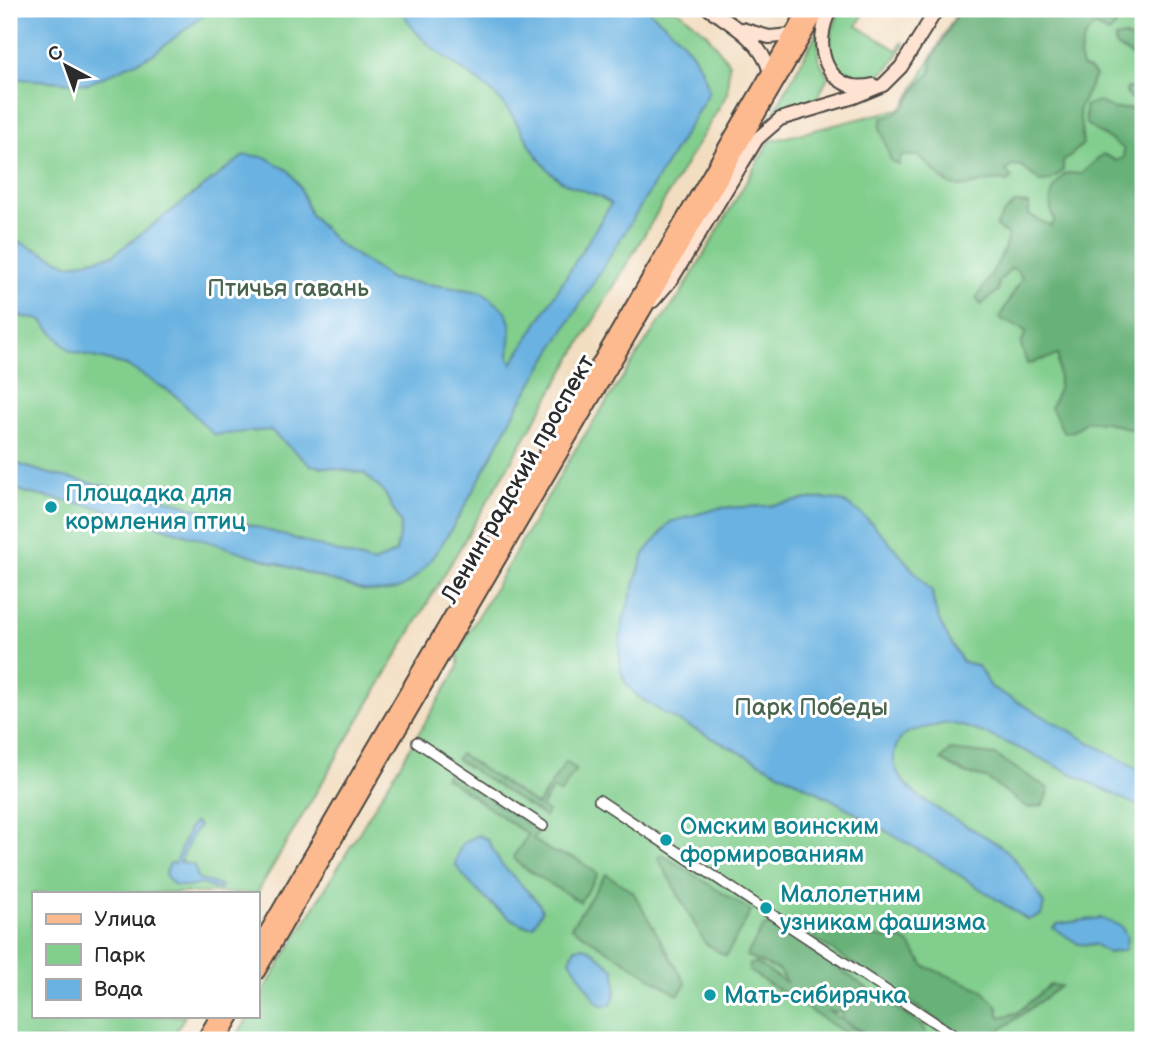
<svg xmlns="http://www.w3.org/2000/svg" width="1152" height="1049" font-family="'Balsamiq Sans',sans-serif">
  <rect width="100%" height="100%" fill="#fff"/>
  <filter id="ink" filterUnits="userSpaceOnUse"><feTurbulence type="fractalNoise" baseFrequency=".0143" numOctaves="2"/><feDisplacementMap in="SourceGraphic" scale="14" xChannelSelector="R" yChannelSelector="G"/><feConvolveMatrix kernelMatrix="1 2 1 2 8 2 1 2 1" color-interpolation-filters="sRGB"/></filter>
  <filter id="wash" filterUnits="userSpaceOnUse"><feTurbulence type="fractalNoise" baseFrequency=".00686" numOctaves="4" result="noise"/><feDisplacementMap in="SourceGraphic" scale="28" xChannelSelector="R" yChannelSelector="G"/><feGaussianBlur stdDeviation="1.57" result="paint"/><feColorMatrix in="noise" values="0 0 0 0 0 0 0 0 0 0 0 0 0 0 0 0 0 1.4 0 .05"/><feComposite in="paint" operator="in"/></filter>
  <g filter="url(#wash)">
    <rect width="100%" height="100%" fill="#f2ddc0"/>
    <!-- green -->
    <path fill="#81ce8d" stroke="#567c5c" stroke-width="2" d="M9,9h668l29,24 23,30 -2,31 -470,799h-224v123h152l-14,24h-162z
      M841,9h25l-9,17 40,24 5,-8 2,2c-7,12 -15,27 -29,33 -22,8 -46,-9 -46,-32 1,-13 7,-25 12,-36z
      M959,9h184v1031h-909l15,-24h8v-14l201,-334v-17l117,-201 80,-122 24,-31 91,-156 133,-33z
      M819,29l-1,28 10,20 -14,27 -41,10z"/>
    <!-- forest -->
    <path fill="#68b178" stroke="#4a6e52" stroke-width="2" d="M960,9h158l-3,18 -6,6 -15,-7c-11,10 -17,28 -12,41l8,3 5,6 -16,33 4,35 -20,18v9l-13,10 -9,1 -20,-16 -9,-1 -6,6 6,7 -5,4c-19,-6 -37,9 -55,3 -14,-5 -21,-22 -34,-29h-17l-2,9 -8,-4 -11,-34 2,-9c27,-4 29,-30 49,-45l1,-13z
      M1123,36l15,6 5,-3v394l-37,-11 -20,-1 -12,10 -10,2 -13,-26 8,-19 -1,-33 -31,9 -6,-19 5,-14 -27,-13 23,-40 -6,-8 -5,-2 -12,14 -1,9 -17,14 -5,-7c11,-16 29,-44 32,-63l-12,-8 7,-13 12,-11 14,1v11l22,11 4,-6c-10,-18 -3,-33 11,-47l15,1 22,-20 14,7 7,-4 -1,-9 -37,-24 -1,-18 13,-5 15,8 27,-1 1,-5 -10,-4 -5,-6 1,-5h7l3,-4 -2,-12 7,-5 -3,-7 -24,-14v-8z
      M950,750l45,5 54,34 -6,16 -15,3 -42,-30 -19,-4 -26,-14z
      M460,754l77,51 29,-43 10,7 -16,25 -7,-5 -12,18 7,5 -3,5 -89,-58z
      M449,772l89,59 -5,8 19,13 23,6 23,16 -18,28 -59,-36 -8,-9 15,-22 -83,-58z
      M661,854l90,57 -25,45 -21,-13 -47,-85z
      M606,874l27,18 53,92 -8,11 -107,-68z
      M835,922l36,16 26,-1 12,6 15,23 57,23 16,16 3,12 17,-4 33,-28 11,1 -73,53 -21,1 -153,-102 5,-8z
      M764,926h13l145,100 7,14h-52l-34,-20 -1,-8 -13,-1 43,29h-16l-107,-69 1,-7 6,-1 30,19 -6,-11 -34,-15z"/>
    <!-- water -->
    <path fill="#6ab2e1" stroke="#4a6e86" stroke-width="2" d="M9,9h203l-60,46 -64,29 -79,-6z
      M402,9h245c28,23 55,46 62,83 -61,106 -128,208 -190,313 -25,43 -75,154 -112,179 -15,10 -30,8 -46,6l-256,-81 -78,-16 -18,-7v-25l37,12 123,27 205,63 22,-11 5,-28 -17,-32 -20,-19 -54,-8 -40,-35 -56,5 -39,-40 -49,-30 -56,-14 -29,-31 -32,-6v-77l61,28 43,-10 132,-100 20,2 24,14 11,16 10,27 26,28 55,37 91,13 24,19 5,16 -2,29 3,8 99,-160c-16,-14 -40,-13 -56,-28 -25,-21 -33,-53 -56,-77 -28,-30 -82,-50 -97,-90z
      M808,499c9,0 19,-1 28,1 30,5 74,70 96,91 2,27 17,49 31,71l15,4 13,21 152,85v33l-4,1c-35,-14 -169,-89 -196,-82 -10,3 -26,4 -36,9 -6,4 -10,10 -12,17 -12,44 80,75 108,98 16,13 31,38 41,56l-3,11 -13,5 -87,-57 -112,-65 -164,-84 -29,-19 -10,-12 -5,-12 -2,-24 3,-22 22,-71 26,-32 49,-14 49,-2z
      M195,822l4,4 -7,9 -12,27 14,3 4,14 23,7 -2,4 -19,-6 -11,3 -15,-2 -9,-10 5,-12h5l15,-36z
      M478,835l9,4 14,25 38,39 3,8 -9,15c-22,2 -66,-43 -78,-62l6,-19z
      M1100,918l21,8 6,11 -2,13 -17,3 -12,-8 -17,-1 -26,-16 5,-4z
      M582,947l8,2 25,21 1,21 -5,14h-10l-6,-5 -25,-40 5,-12z"/>
  </g>
  <g filter="url(#ink)">
    <g fill="none" stroke-linecap="round" stroke-linejoin="round">
      <defs>
        <path id="street" d="M417,742l126,84
          M599,800l362,240"/>
        <path id="secondary" d="M709,9c24,16 53,33 61,63
          M831,9c-20,34 -6,87 42,76
          M742,29l27,8 22,-2
          M653,301l19,-22 85,-140 23,-20 74,-22 29,-12 18,-18 36,-58"/>
        <path id="primary" d="M257,949l550,-940
          M257,972l562,-963
          M204,1040l14,-24
          M218,1040l14,-24"/>
      </defs>
      <!-- street casing -->
      <use href="#street" stroke="#494641" stroke-width="12"/>
      <!-- secondary casing -->
      <use href="#secondary" stroke="#494641" stroke-width="16"/>
      <!-- primary casing -->
      <use href="#primary" stroke="#494641" stroke-width="18"/>
      <!-- street -->
      <use href="#street" stroke="#fff" stroke-width="9"/>
      <!-- secondary -->
      <use href="#secondary" stroke="#fee3d2" stroke-width="12"/>
      <!-- primary -->
      <use href="#primary" stroke="#fcba8e" stroke-width="14"/>
    </g>
  </g>
  <!-- markers -->
  <g fill="#0f9aa8" stroke="#fff" stroke-width="2.5">
    <circle cx="51" cy="507" r="7"/>
    <circle cx="666" cy="840" r="7"/>
    <circle cx="766" cy="908" r="7"/>
    <circle cx="710" cy="995" r="7"/>
  </g>
  <g text-anchor="middle" dominant-baseline="central" stroke-width="6" stroke-linejoin="round" paint-order="stroke">
    <!-- park labels -->
    <g font-size="24" fill="#49644d" stroke="#fff">
      <text x="288" y="288">Птичья гавань</text>
      <text x="811" y="707">Парк Победы</text>
    </g>
    <!-- street labels -->
    <g font-size="24" fill="#2b2b2b" stroke="#fff">
      <text transform="translate(518 479) rotate(-60)">Ленинградский проспект</text>
    </g>
    <!-- culture labels -->
    <g font-size="24" fill="#0d838f" stroke="#fff" text-anchor="start">
      <text x="65" y="493">Площадка для<tspan x="65" dy="28">кормления птиц</tspan></text>
      <text x="680" y="826">Омским воинским<tspan x="680" dy="28">формированиям</tspan></text>
      <text x="780" y="894">Малолетним<tspan x="780" dy="28">узникам фашизма</tspan></text>
      <text x="724" y="995">Мать-сибирячка</text>
    </g>
  </g>
  <!-- margin -->
  <rect width="1152" height="1049" fill="none" stroke="#fff" stroke-width="35"/>
  <!-- legend -->
  <rect x="32" y="892" width="228" height="126" fill="#ffffff" stroke="#aaaaaa" stroke-width="2"/>
  <rect x="46" y="914" width="35" height="10" fill="#fcba8e" stroke="#aaaaaa" stroke-width="2"/>
  <text x="94" y="926" font-size="21" fill="#2b2b2b">Улица</text>
  <rect x="46" y="944" width="35" height="21" fill="#81ce8d" stroke="#aaaaaa" stroke-width="2"/>
  <text x="94" y="962" font-size="21" fill="#2b2b2b">Парк</text>
  <rect x="46" y="979" width="35" height="21" fill="#6ab2e1" stroke="#aaaaaa" stroke-width="2"/>
  <text x="94" y="996" font-size="21" fill="#2b2b2b">Вода</text>
  <!-- north arrow -->
  <g transform="translate(66 66) rotate(319)" stroke="#ffffff" stroke-width="5" paint-order="stroke">
  <path d="M0-5L12 26L0 18L-12 26Z" fill="#2b2b2b"/>
  <text y="-10" font-size="19" font-weight="bold" text-anchor="middle" fill="#2b2b2b">С</text>
  </g>
</svg>
